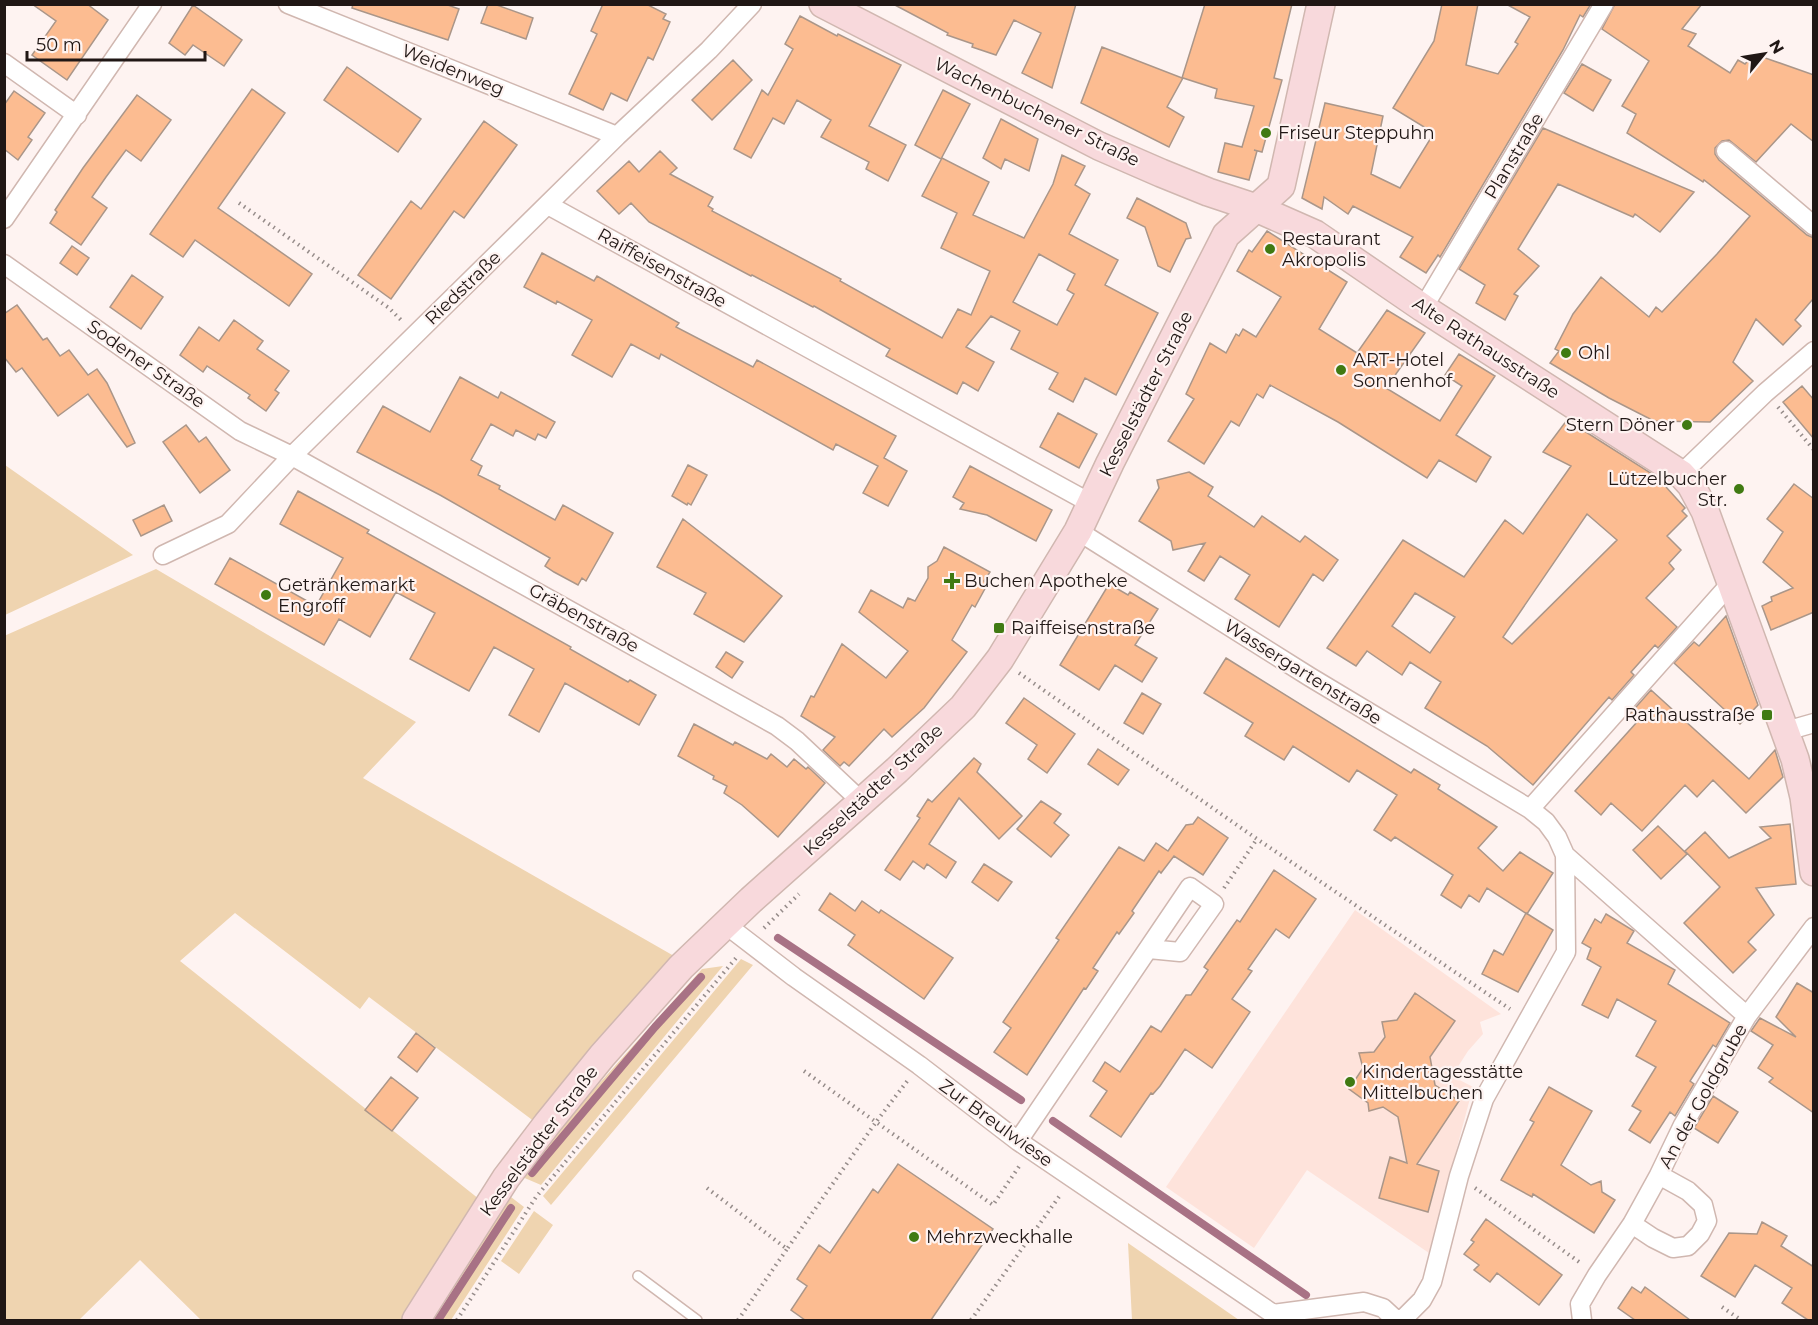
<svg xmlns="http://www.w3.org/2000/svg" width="1818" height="1325" font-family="Montserrat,sans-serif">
  <rect width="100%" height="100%" fill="#fef3f1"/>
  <!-- built -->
  <path fill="#fee3db" d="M1355,910l146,104 -21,8 3,12 -15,17 -16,25 21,11 -44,166 -122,-83 -53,78 -88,-61z"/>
  <!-- green -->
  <path fill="#efd4b0" d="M4,465h1l128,90 -128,60z
    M156,569l260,153 -53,56 311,178 -139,166 -166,-125 -9,12 -125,-96 -55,48 299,238 -75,121h-203l-61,-60 -61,60h-74l-1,-684z
    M741,959l12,6 -202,240 -8,-9z
    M723,966l-182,219 -21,-9 51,-61 131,-146z
    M507,1194l17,13 -73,113h-25z
    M534,1211l19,14 -34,49 -18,-13z
    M1128,1243l111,77h-107z"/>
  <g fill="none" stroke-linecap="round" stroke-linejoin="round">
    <!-- stream -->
    <path stroke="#a87285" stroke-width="8" d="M778,938l243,162
      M1053,1121l253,174
      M532,1173l123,-146 46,-50
      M438,1320l73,-112"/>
  </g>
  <!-- building -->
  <path fill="#fcbc91" stroke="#aa9689" stroke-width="1.5" fill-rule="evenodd" d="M32,4h55l21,16 -41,60 -35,-25 24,-34z
    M353,4h92l14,5 -11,31 -96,-32z
    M488,4h6l39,14 -7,21 -45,-16z
    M603,4h43l20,10 -3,5 7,3 -17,38 -5,-3 -21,44 -16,-8 -8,17 -34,-16 28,-60 -6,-3z
    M893,4h183l-24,84 -30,-15 19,-40 -27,-13 -18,35 -24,-8 1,-3 -26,-9 1,-2z
    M1205,4h87l-18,74 8,2 -20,72 -8,-2 3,1 -8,29 -31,-8 7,-29 17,4 12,-41 -39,-8 2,-9 -34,-11 -16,29 17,10 -15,30 -88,-44 21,-56 80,31z
    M1442,4h36l-12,61 32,9 20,-30 -3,-2 15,-25 -24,-13h85l-8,13 -3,-2 -17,35 -123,207 -2,-2 -12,18 -26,-16 13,-20 -60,-31 -5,8 -24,-17 -2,12 -20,-11 23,-95 58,13 -12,58 29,14 34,-55 -41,-25 41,-67z
    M1615,4h87l-20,25 14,5 -8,12 42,27 8,-13 7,4 9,-10 60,21v67l-23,-18 -35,38 -27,-22 -7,1 -7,7v6l4,6 88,75 7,3 -1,61 -18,21 6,6 -18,19 -27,-26 -23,43 20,19 -43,41 -56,-1 -45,-23 -59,-35 9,-12 -4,-2 18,-35 28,-37 48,40 7,-10 6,5 55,-58 33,-38 -46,-36 -1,2 -76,-49 9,-19 -14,-8 27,-45 -47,-32z
    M193,5l49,35 -18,26 -31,-21 -8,10 -16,-12z
    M800,16l37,20 1,-2 63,31 -32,61 37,19 -18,36 -22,-12 3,-7 -48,-25 10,-17 -34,-20 -13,24 -11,-6 -22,40 -17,-9 28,-59 6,5 25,-46 -8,-5z
    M733,60l19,20 -40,40 -20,-20z
    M1582,64l29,16 -18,31 -29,-18z
    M347,67l74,52 -23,33 -74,-52z
    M252,89l33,24 -67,95 94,66 -23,32 -94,-66 -12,17 -33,-23z
    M943,90l27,14 -29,55 -26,-14z
    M14,91l31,22 -17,24 4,3 -14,20 -14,-11v-44z
    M137,95l34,25 -30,41 -15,-11 -20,27 -14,20 15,11 -26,37 -31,-22 7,-11 -2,-2 28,-42z
    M1001,119l37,20 -9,32 -24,-12 -4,10 -18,-11z
    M484,121l33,24 -53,73 -10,-7 -63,88 -33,-24 53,-74 10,8z
    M1543,128l151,64 -34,40 -25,-18 -2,3 -75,-33 -40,65 21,17 -25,28 4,2 -13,24 -29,-17 9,-18 -26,-16z
    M660,151l17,17 -7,6 43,23 -5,9 5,3 -1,2 129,68 -1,2 102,57 16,-29 13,6 19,-44 -49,-23 16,-35 -35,-17 20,-38 47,24 -16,33 51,23 29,-54 9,-29 23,11 -10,19 15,9 -21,40 49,26 -13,25 53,28 -42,82 -31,-17 -12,24 -24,-13 9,-16 -47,-24 9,-18 -29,-15 -25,31 28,15 -16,29 -15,-9 -6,12 -71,-38 4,-7 -76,-43 -1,1 -61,-32 -1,1 -102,-54 -18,-19 -12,11 -22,-23 32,-30 10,11zM1039,254l36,20 -8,16 7,4 -17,31 -44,-23z
    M1137,198l49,25 5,15 -5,1 -16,33 -12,-6 -13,-39 -18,-9z
    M1267,231l80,51 -28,47 38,24 30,-43 38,23 -39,55 54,33 22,-35 -17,-11 14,-21 36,22 -39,59 35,22 -15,25 -37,-22 -12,18 -89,-56 -68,-37 -7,13 -6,-4 -18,32 -8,-5 -27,43 -36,-23 26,-42 -8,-5 24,-51 16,10 10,-19 3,2 4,-7 13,8 25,-40 -44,-26 12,-21 3,2z
    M72,246l17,12 -12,17 -17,-12z
    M542,253l52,28 3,-5 82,47 -3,4 77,40 4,-7 139,76 -12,22 23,13 -19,35 -25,-13 15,-27 -42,-22 -3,6 -172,-96 -2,5 -28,-15 -19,33 -40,-22 20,-35 -35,-19 -1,3 -32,-17z
    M132,275l31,22 -22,32 -31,-22z
    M17,305l26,35 4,-2 13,18 9,-6 19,25 9,-6 10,14 28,60 -8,4 -39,-53 -30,22 -36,-48 -6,4 -12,-15v-43z
    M234,320l29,21 -6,8 32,22 -14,19 4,3 -13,18 -18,-13 2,-3 -43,-29 -4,6 -23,-17 19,-28 20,14z
    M460,377l38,21 3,-6 54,30 -9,16 -8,-4 -3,6 -19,-10 -3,6 -22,-12 -20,36 11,6 -4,9 22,11 -1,3 56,31 8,-15 50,28 -27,48 -4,-3 -4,7 -24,-13 -9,-6 5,-8 -110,-63 -83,-43 26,-46 47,26z
    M1802,386l12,14v39l-31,-37z
    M1058,413l39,21 -18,34 -39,-21z
    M1567,420l90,57 28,31 -3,3 5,5 -20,20 14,14 -12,13 5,6 -28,29 31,29 -19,21 -3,-3 -24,27 3,3 -22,25 -3,-3 -76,88 -46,-39 -62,-38 16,-26 -31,-20 -8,13 -35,-24 -11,15 -29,-18 76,-108 61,37 41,-57 18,14 48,-68 -28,-14zM1587,514l30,26 -105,104 -9,-7zM1415,593l40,24 -25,36 -38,-27z
    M186,425l13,17 7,-5 24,33 -30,23 -37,-51z
    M688,465l19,10 -16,30 -3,-2 -1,2 -15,-9z
    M970,466l82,44 -16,31 -49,-26 -27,-6 4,-6 -11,-6z
    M1189,472l24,15 -5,9 46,31 8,-11 38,26 5,-6 33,24 -15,21 -10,-7 -34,53 -44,-28 15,-24 -30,-19 -16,25 -16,-10 17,-28 -32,7 -2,-9 -32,-20 20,-33 -2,-8z
    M1794,484l20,15v113l-43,18 -9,-24 10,-5 -1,-4 22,-9 -30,-26 20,-30 -16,-13z
    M298,491l71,39 -2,3 204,114 -1,2 58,33 2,-2 26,15 -17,30 -74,-42 -26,49 -30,-17 25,-46 -40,-22 -25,44 -59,-32 25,-46 -39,-21 -26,45 -31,-18 -15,26 -109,-61 15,-26 86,48 27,-48 -63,-34z
    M164,505l8,16 -31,15 -8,-16z
    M683,519l99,77 -38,46 -50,-28 12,-21 -49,-26z
    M944,547l46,25 -6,9 4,2 -13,24 -3,-2 -20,35 15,12 -43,56 -32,29 -8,-8 -35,37 -5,-4 -4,4 -17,-16 12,-13 -34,-21 10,-20 3,1 28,-53 44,34 22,-27 -49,-39 12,-22 32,18 5,-10 7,3 13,-23v-11l9,-6z
    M1109,584l19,11 2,-3 28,17 -23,36 22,13 -15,24 -27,-17 -16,25 -39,-25z
    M1726,616l32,89 -18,19 -66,-61 20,-21 5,4z
    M726,652l17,10 -11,16 -16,-11z
    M1226,658l185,115 3,-4 26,16 -2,4 59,38 -19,21 25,23 17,-19 33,21 -26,41 -40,-26 -8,14 -10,-7 -8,13 -20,-13 12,-20 -58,-38 -4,4 -17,-11 23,-35 -40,-25 -8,12 -56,-36 -9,14 -39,-24 8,-13 -49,-30z
    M1651,690l98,89 26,-29 8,27 -37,36 -33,-33 -16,17 -12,-12 -43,46 -31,-28 -10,12 -26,-24 62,-69 -8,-7z
    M1142,693l19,11 -18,30 -19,-11z
    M1024,698l51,36 -28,39 -19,-14 9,-14 -31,-22z
    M694,724l39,21 2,-3 32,17 4,-5 16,13 7,-8 12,10 2,-2 17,16 -47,54 -36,-32 -18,-12 3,-7 -14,-7 1,-3 -36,-20z
    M1098,749l31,21 -11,15 -30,-21z
    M974,758l7,6 -4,8 45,44 -23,23 -40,-41 -30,46 27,18 -10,16 -19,-14 -3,5 -11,-8 -13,19 -15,-10 35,-52 -3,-2 11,-17 4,3z
    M1041,801l20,13 -7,9 15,12 -18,22 -34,-28z
    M1198,817l30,21 -25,37 -29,-19 -13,17 -2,-2 -27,40 2,2 -15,21 -2,-2 -24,36 5,3 -12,18 -2,-1 -57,87 -33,-23 17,-24 -8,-6 56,-82 -3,-2 63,-91 25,14 12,-18 12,8 18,-26 7,-1z
    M1790,824l6,60 -40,4 18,27 -26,27 8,8 -23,23 -49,-50 36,-36 -35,-36 20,-19 24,26 42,-20 -11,-11z
    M1658,826l29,28 -26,25 -28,-29z
    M984,864l28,18 -14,19 -26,-19z
    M1274,870l42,29 -27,39 -13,-9 -28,40 4,2 -20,28 18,13 -38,56 -27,-19 -25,37 -7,8 -2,-1 -30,44 -31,-21 17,-25 -14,-10 12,-19 15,10 31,-46 10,6 25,-37h5l17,-25 -4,-3 33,-47 3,2z
    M830,893l25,18 7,-10 17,12 2,-3 72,48 -29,41 -76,-54 7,-10 -36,-25z
    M1526,913l27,17 -35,62 -36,-18 12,-24 9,5z
    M1606,914l28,17 -7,12 48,27 -7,14 62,39 -14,24 -3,-2 -23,36 4,3 -19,32 -5,-4 -20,31 -21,-13 12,-19 -9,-5 24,-39 -20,-11 20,-35 -39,-22 -9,19 -26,-13 19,-38 -14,-8 4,-11 -9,-5 13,-24 6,4z
    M1797,983l17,10v120l-45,-31 4,-4 -15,-10 15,-23 -22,-14 9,-13 36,19 -20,-20z
    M1415,993l40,28 -25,36 5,28 24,16 -42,63 22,7 -11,41 -49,-14 11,-41 17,6 -9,-46 -15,-10 -14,4 -1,-8 -19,-14 14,-21 -4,-15 15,-1 11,-15 -3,-15 15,-2z
    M416,1033l19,15 -18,24 -19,-15z
    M391,1077l27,21 -26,33 -27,-21z
    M1549,1087l43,24 -31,54 30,20 10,-4 1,11 13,8 -21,33 -61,-39 -1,3 -31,-17 33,-58 -4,-2z
    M1713,1096l25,16 -20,31 -24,-15z
    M898,1164l95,65 -62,91h-126l-14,-10 16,-24 -10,-7 22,-34 11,8 43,-64 5,4z
    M1486,1219l76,56 -23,30 -42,-32 -7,9 -16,-12 5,-5 -15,-11 10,-12 -3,-2z
    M1762,1222l25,14 -6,10 33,21v53h-6l-26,-17 10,-15 -37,-23 -20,32 -34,-21 28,-43 28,1z
    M1632,1287l9,6 4,-6 45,33h-55l-17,-12z"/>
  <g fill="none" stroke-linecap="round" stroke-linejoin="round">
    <defs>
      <path id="lane" d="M638,1276l59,44"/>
      <path id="street" d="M288,4l329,132
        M4,63l73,52
        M1726,151l88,75
        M548,205l544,299
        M4,219l148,-215
        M4,264l236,167 52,25 485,270 20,15 65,61
        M1423,308l181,-304
        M1681,474l84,-81 49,-42
        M1078,531l232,146 220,132 16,13 11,15 8,18 1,97 -82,147 -25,77 -27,106 -10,18 -20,20
        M163,555l65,-31 64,-68 325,-320 92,-86 43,-46
        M1786,731l28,-8
        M1530,809l201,-226
        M1565,855l182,161
        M725,924l69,53 125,88 99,76 264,179
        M1018,1141l172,-254 24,17 -34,48 -31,-3
        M1659,1175l24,-50 64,-109 67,-89
        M1273,1314l91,-12 19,6 13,12
        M1582,1320l-2,-16 17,-29 35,-51 27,-49 29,16 15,14 4,16 -7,13 -12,12 -15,2 -20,-10 -21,-14"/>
      <path id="secondary" d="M823,4l276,142 62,27 47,19 48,16 59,26 108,74 258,166 10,11 14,26 90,248 9,38 10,75
        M416,1320l90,-142 41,-54 55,-68 79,-89 70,-67 146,-130 66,-63 37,-48 78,-128 32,-68 116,-228 55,-49 40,-182"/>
    </defs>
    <!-- lane casing -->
    <use href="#lane" stroke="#d0b7b0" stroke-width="12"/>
    <!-- street casing -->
    <use href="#street" stroke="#d0b7b0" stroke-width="21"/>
    <!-- secondary casing -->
    <use href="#secondary" stroke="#d0b7b0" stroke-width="30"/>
    <!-- path -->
    <path stroke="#968c8a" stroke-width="4" stroke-dasharray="1.5 4.5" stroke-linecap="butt" d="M239,203l150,105 12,12
      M1778,407l36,43
      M1019,673l238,166 253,170
      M1224,888l33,-49
      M764,928l35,-34
      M804,1071l72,51 32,-42
      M707,1188l80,61 89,-127 117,83 27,-40
      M1475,1188l107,76
      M1722,1307l19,13
      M457,1320l79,-123 200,-239
      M738,1320l49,-71
      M971,1320l90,-126"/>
    <!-- lane -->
    <use href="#lane" stroke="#fff" stroke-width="9"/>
    <!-- street -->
    <use href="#street" stroke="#fff" stroke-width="18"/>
    <!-- secondary -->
    <use href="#secondary" stroke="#f8d9dc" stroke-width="27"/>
  </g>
  <!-- markers -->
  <g fill="#407a12" stroke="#fef3f1" stroke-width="2">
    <circle cx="1266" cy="133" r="6"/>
    <circle cx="1270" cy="249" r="6"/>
    <circle cx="1566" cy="353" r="6"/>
    <circle cx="1341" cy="370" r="6"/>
    <circle cx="1687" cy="425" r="6"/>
    <circle cx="1739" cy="489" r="6"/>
    <path d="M949 572h6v6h6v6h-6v6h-6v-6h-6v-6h6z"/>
    <circle cx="266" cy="595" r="6"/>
    <rect x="993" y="622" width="12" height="12" rx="3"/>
    <rect x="1761" y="709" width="12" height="12" rx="3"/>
    <circle cx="1350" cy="1082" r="6"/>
    <circle cx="914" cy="1237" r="6"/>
  </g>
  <g text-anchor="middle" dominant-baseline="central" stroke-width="4.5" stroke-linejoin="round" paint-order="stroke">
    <!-- street labels -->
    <g font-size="18" fill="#201715" stroke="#fef3f1">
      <text transform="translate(453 70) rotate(22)">Weidenweg</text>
      <text transform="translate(1037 112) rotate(26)">Wachenbuchener Straße</text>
      <text transform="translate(1514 156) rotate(-59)">Planstraße</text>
      <text transform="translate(662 268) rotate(29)">Raiffeisenstraße</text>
      <text transform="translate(463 288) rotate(-44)">Riedstraße</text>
      <text transform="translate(1486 348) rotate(33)">Alte Rathausstraße</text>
      <text transform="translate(146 364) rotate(35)">Sodener Straße</text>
      <text transform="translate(1146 394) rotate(-63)">Kesselstädter Straße</text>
      <text transform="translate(584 618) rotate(29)">Gräbenstraße</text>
      <text transform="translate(1303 672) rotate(32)">Wassergartenstraße</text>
      <text transform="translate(873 790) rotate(-43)">Kesselstädter Straße</text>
      <text transform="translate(1703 1096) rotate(-61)">An der Goldgrube</text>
      <text transform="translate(996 1123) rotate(36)">Zur Breulwiese</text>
      <text transform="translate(539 1141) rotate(-53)">Kesselstädter Straße</text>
    </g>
    <!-- poi labels -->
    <g font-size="18" fill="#201715" stroke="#fef3f1" text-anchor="start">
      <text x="1278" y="133">Friseur Steppuhn</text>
      <text x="1282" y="239">Restaurant<tspan x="1282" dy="21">Akropolis</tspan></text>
      <text x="1578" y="353">Ohl</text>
      <text x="1353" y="360">ART-Hotel<tspan x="1353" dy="21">Sonnenhof</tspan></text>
      <text x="1675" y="425" text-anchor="end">Stern Döner</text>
      <text x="1727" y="479" text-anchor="end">Lützelbucher<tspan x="1727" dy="21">Str.</tspan></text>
      <text x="964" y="581">Buchen Apotheke</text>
      <text x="278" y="585">Getränkemarkt<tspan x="278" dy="21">Engroff</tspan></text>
      <text x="1011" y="628">Raiffeisenstraße</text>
      <text x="1755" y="715" text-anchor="end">Rathausstraße</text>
      <text x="1362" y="1072">Kindertagesstätte<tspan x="1362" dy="21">Mittelbuchen</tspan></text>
      <text x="926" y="1237">Mehrzweckhalle</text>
    </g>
  </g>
  <!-- border -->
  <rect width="1818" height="1325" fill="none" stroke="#201715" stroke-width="12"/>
  <!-- north arrow -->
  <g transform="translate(1764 54) rotate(60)" stroke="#fef3f1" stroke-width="4.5" paint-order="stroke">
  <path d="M0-4.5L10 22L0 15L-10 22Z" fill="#201715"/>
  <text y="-9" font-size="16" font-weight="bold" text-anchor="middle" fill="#201715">N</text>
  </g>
  <!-- scale -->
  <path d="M27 51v9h178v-9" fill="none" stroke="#201715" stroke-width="3"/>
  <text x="36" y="51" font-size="18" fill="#201715" stroke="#fef3f1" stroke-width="4.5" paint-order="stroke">50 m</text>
</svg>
